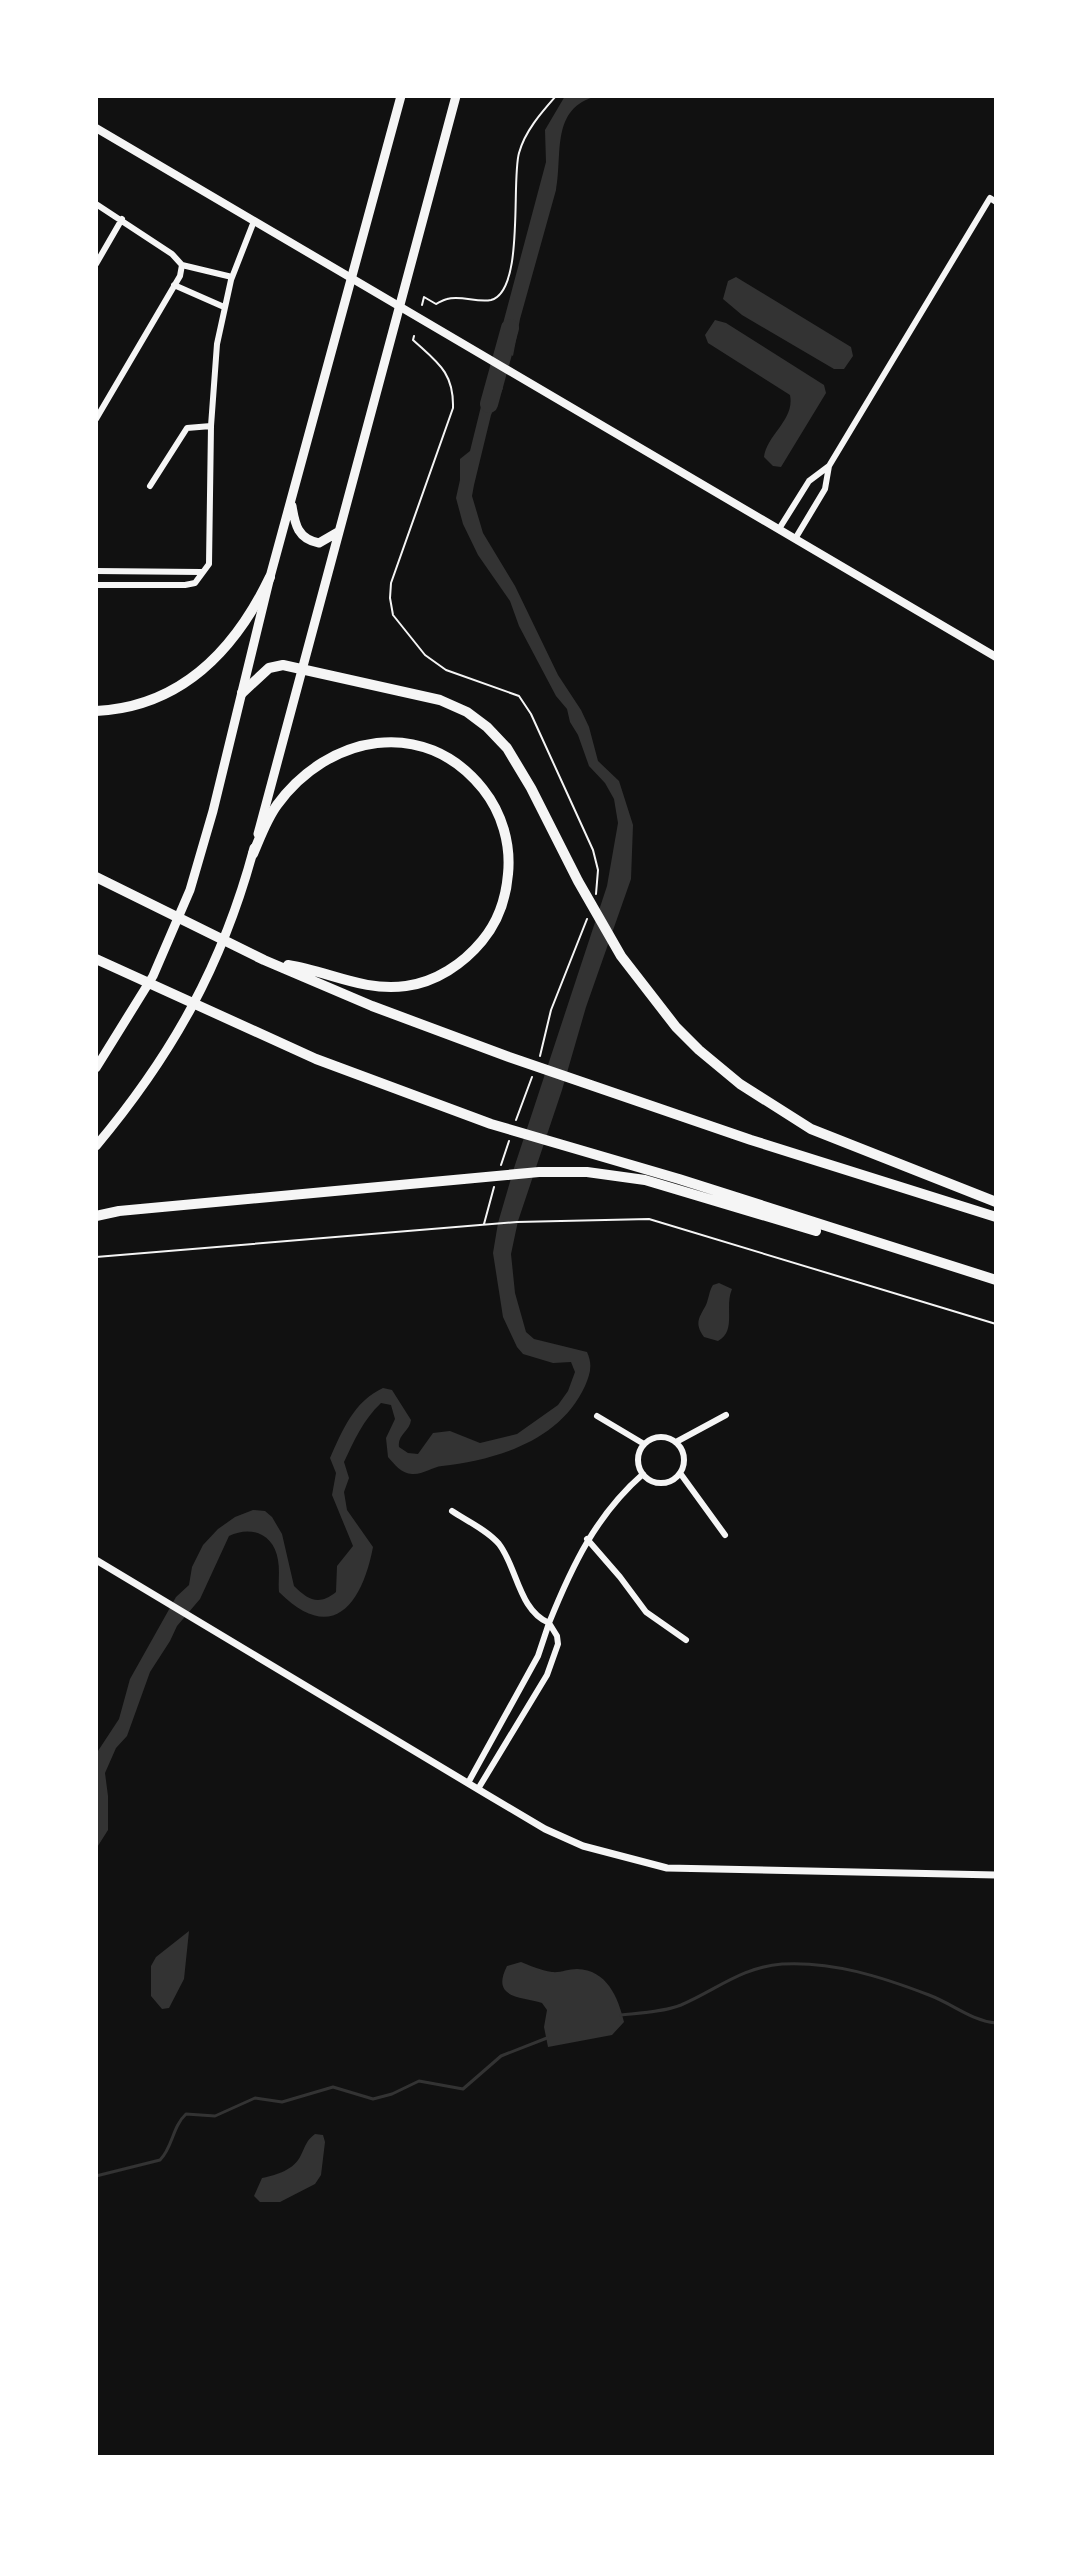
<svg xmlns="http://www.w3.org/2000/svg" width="1092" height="2553" font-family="Ubuntu,sans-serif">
  <rect width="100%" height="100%" fill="#111"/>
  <!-- water -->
  <path fill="#333" d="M565,96h32c-47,12 -34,58 -41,94l-36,129 -7,37 -16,-10 49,-184 -1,-32z
    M736,277l115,70 2,9 -9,13h-10l-92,-54 -19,-16 5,-18z
    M715,320l11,3 98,62 2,8 -45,74 -8,-1 -9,-9c3,-23 31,-37 26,-62l-82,-52 -3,-8z
    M488,378l15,10 -12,27 -17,70 -2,11 11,37 32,53 43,89 23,35 8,17 9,34 21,20 14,44 -2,54 -45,128 -24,83 -44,131 -7,33 4,39 11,39 8,7 53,13c6,13 3,22 -2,34 -25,55 -89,74 -143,80 -10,1 -20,9 -30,8 -10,0 -18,-10 -24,-17l-2,-19 9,-19 -4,-14 -10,-2c-18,17 -27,38 -37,59l5,16 -5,14 3,18 26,37c-11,58 -41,98 -94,45 -1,-10 1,-21 -1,-32 -4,-26 -27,-35 -49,-24l-29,63 -23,27 -7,15 -20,31 -23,64 -11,12 -11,25 3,23v34l-12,19v-95l23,-35 11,-40 46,-82 13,-12 3,-18 11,-22 15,-16 17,-12 18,-7 12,1 7,6 10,17 12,52c14,14 25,20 42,6l1,-26 16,-20 -21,-51 4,-22 -6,-15c12,-27 24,-57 53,-70l9,2 19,30c-1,11 -14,15 -12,27l9,6 10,1 15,-21 17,-2 30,12 37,-9 41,-29 10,-14 7,-19 -4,-10 -18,1 -30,-9 -6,-7 -14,-30 -10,-64 5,-30 16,-55 93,-282 11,-63 -4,-24 -9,-16 -16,-17 -11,-31 -8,-13 -3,-13 -11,-13 -37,-70 -9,-25 -32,-46 -15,-31 -7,-26 4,-18v-21l10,-8z
    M719,1283l13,6c-8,18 5,42 -14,52l-14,-4c-10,-14 -5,-19 2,-32 3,-7 3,-14 7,-20z
    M189,1931l-5,48 -15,29 -7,1 -11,-13v-30l5,-9z
    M521,1962c10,4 19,8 31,10 8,1 16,-3 25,-3 30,1 41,28 47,53l-12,13 -64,12 -4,-20 3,-17 -5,-7c-19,-7 -52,-3 -35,-37z
    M315,2134l8,1 2,7 -4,33 -6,9 -35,18h-20l-6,-6 8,-18c15,-3 32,-8 39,-23 5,-10 5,-14 14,-21z"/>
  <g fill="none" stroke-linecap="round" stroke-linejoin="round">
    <!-- stream -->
    <path stroke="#333" stroke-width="3" d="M621,2015c19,-2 42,-3 60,-10 35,-15 61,-38 101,-41 51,-3 100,13 147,31 24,9 41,25 67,28
      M96,2176l64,-16c13,-13 12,-33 26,-46l29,2 40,-18 27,4 51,-15 40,12 19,-5 27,-13 44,8 38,-33 46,-18"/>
    <!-- river -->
    <path stroke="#333" stroke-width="18" d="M489,404l21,-76"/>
    <!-- path -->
    <path stroke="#f5f5f5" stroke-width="2" d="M422,305l2,-8 12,7c4,-2 7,-4 11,-5 14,-4 30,4 44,1 34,-9 20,-120 28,-147 6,-22 22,-40 37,-57
      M414,336l-1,4c24,22 41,32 40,68l-62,175 -1,15 3,17 32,40 21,15 73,26 12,18 62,136 5,20 -2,24
      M540,1056l11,-46 36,-91
      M516,1120l16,-43
      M501,1165l8,-24
      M484,1224l10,-37
      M96,1257l421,-35 132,-3 347,105"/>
    <!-- minor -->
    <path stroke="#f5f5f5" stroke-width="6" d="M96,204l76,50 10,11 50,12
      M96,264l26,-45
      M174,285l50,22
      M96,419l84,-143 2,-11
      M829,466l161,-268 6,4
      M150,486l37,-58 24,-2
      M779,529l30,-48 20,-15 -4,23 -30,50
      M96,571l105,1
      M96,585h89l10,-2 14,-19 2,-138 6,-82 14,-64 23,-59
      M597,1416l47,28
      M638 1460a23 23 0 1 1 46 0a23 23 0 1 1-46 0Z
      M676,1442l50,-27
      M680,1473l45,62
      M452,1511c15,10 35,19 47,33 18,23 20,67 50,79 23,-57 47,-108 94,-149
      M587,1539l33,38 26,35 40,28
      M468,1783l70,-127 11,-33 8,13 1,8 -11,31 -69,114"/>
    <!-- tertiary -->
    <path stroke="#f5f5f5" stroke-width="7" d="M96,1560l390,234 59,35 38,17 84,22 329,7"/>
    <!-- secondary -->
    <path stroke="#f5f5f5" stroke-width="8" d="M96,128l900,529"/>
    <!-- primary -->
    <path stroke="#f5f5f5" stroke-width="9" d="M292,506c3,19 6,33 27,37l19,-11
      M258,834l198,-738
      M96,1068l57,-92 37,-86 23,-79 57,-234 131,-481
      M96,1146c77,-92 127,-182 158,-298"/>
    <!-- motorway -->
    <path stroke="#f5f5f5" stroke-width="10" d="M242,693l27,-25 14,-3 157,35 27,12 20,15 20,21 24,40 47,93 43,75 55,71 23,23 41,34 71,45 185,73
      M96,711c86,-4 139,-61 174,-134
      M253,854c7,-16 13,-34 24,-49 51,-70 147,-90 206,-16 19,24 28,55 25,85 -2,24 -10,48 -26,67 -19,23 -46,41 -76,45 -42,6 -78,-15 -118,-21
      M96,877l168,83 108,46 137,51 242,83 245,77
      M96,959l220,100 175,65 188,55 317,101
      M96,1216l23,-5 420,-39h48l58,8 171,51"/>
  </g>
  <!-- border -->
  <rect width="1092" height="2553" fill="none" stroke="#ffffff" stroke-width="196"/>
</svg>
